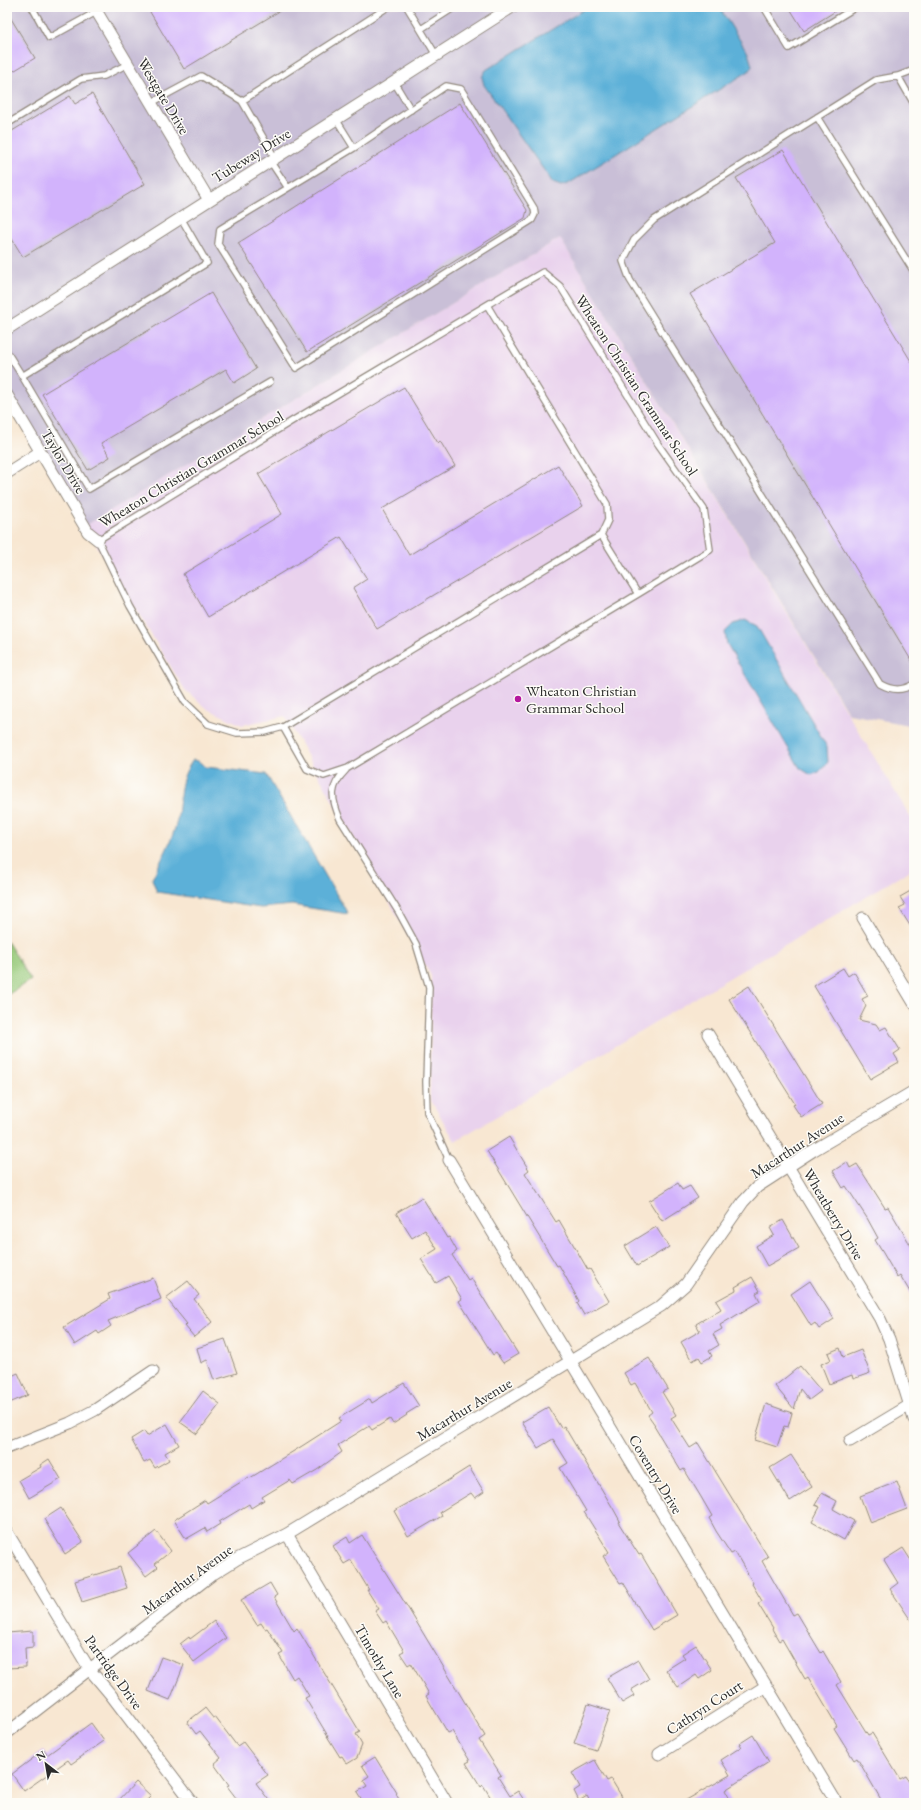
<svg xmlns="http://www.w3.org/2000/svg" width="921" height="1810" font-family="'EB Garamond',serif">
  <rect width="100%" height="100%" fill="#fdfcf7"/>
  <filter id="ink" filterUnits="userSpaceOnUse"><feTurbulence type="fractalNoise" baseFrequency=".025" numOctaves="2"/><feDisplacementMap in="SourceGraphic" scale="8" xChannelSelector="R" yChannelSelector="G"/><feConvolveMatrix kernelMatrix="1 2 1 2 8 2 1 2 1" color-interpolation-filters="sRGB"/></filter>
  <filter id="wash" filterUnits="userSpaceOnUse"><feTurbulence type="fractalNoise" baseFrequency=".012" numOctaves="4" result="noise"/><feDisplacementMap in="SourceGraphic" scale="16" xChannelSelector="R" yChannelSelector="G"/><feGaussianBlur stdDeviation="0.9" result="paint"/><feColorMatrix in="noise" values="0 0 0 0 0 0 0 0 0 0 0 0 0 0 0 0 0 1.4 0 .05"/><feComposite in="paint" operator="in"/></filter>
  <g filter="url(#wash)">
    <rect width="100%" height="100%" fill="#f8e7d2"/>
    <!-- built -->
    <path fill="#e9d2ed" d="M560,238l354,585v45l-459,273 -25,-42 1,-123 -146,-260 -43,9 -34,-16 -23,-19 -100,-164z"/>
    <!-- industrial -->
    <path fill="#c9bfd7" d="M7,7h907v719l-65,-12 -289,-476 -475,288 -78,-136z"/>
    <!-- green -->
    <path fill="#98ca7a" stroke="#627a52" d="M7,941l24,39 -24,15z"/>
    <!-- water -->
    <path fill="#5cb0d8" stroke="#446e82" d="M588,7h131l29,46 4,13 -3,5 -181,113 -7,2 -8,-3 -69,-98 -2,-8 4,-7z
      M745,620l12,6 70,121 1,15 -9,10 -8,3 -11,-7 -73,-124 -2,-12 8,-8z
      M193,760l5,1 8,6 60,7 82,140 -56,-9 -31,3 -104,-16 -5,-13c8,-17 18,-34 23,-51 8,-25 0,-44 18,-68z"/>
    <g id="blocks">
      <!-- building -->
      <path fill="#d2b3fc" d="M147,7h139l-102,62z
        M789,7h53l-38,24z
        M7,12l28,46 -28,17z
        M92,94l53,90 -122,73 -16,-26v-97l63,-38 5,8z
        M460,103l67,107 -2,8 -218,134 -69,-109z
        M783,150l131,216v299l-224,-371 85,-51 -39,-65z
        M211,293l45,76 -22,14 -8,-14 -125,74 9,14 -22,13 -46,-76z
        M404,387l34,56 2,-2 15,25 -73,43 27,46 149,-90 25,41 -206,123 -24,-41 14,-9 -26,-42 -133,80 -25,-43 99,-60 -24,-40z
        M914,889v43l-15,-24 6,-3 -5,-8z
        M843,968l5,8 6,-4 14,24 -6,3 4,7 -7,14 17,4 4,6 6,-3 14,23 -6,4 5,8 -29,17 -56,-93z
        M749,986l73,118 -21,13 -8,-12 2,-1 -66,-105z
        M509,1137l20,33 -4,3 31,49 3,-2 29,50 2,-1 19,32 -25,14 -7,-12 2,-2 -20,-36 -2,1 -70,-115z
        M847,1162l3,6 7,-4 28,44 3,-1 26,44v48l-14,-24 -3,2 -14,-24 -8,-13 3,-2 -11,-20 -21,-32 -3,2 -10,-17z
        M678,1183l4,7 8,-4 8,12 -36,23 -13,-20z
        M422,1197l25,41 2,-1 8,14 -5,4 16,25 3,-2 47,76 -15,9 -7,-10 -3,2 -34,-54 3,-2 -14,-23 -12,7 -15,-24 16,-10 -12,-19 -13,8 -16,-25z
        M783,1220l16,28 -32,18 -11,-20 18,-11 -4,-7z
        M656,1227l13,20 -32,19 -12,-20z
        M752,1277l8,14 -4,2 4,8 -40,24 2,4 -9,5 6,11 -10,6 3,5 -10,6 -3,-5 -7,4 -11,-19 19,-11 -4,-7 25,-15 -5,-8 20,-11 -1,-3z
        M153,1278l8,21 -53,22 3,5 -12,8 -2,-3 -22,14 -11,-18 46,-28 -2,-5z
        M188,1281l11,14 -5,4 18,23 -18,15 -9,-11 2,-2 -21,-26z
        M810,1281l24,38 -15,10 -4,-6 -4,3 -20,-32z
        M225,1339l12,34 -23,7 -7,-20 -6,3 -4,-15z
        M840,1348l3,9 18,-7 9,23 -17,6 -1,-4 -23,9 -8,-20 10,-4 -3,-7z
        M649,1358l19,31 -6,3 14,23 -5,3 19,30 8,-5 70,114 -6,4 31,54 4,-2 24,40 2,-2 18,31 -4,3 31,50 4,-2 28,46 6,-3 8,13v14h-31l-26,-45 -3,2 -20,-32 3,-2 -29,-49 -3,2 -23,-40 -3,2 -7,-12 1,-1 -15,-24 4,-3 -10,-17 1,-1 -18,-31 -4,2 -15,-23 -7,-13 3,-2 -11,-19 -17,-28 -3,2 -27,-45 1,-1 -7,-10 4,-3 -17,-29 -4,2 -7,-12z
        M800,1366l21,25 -12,9 -9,-11 -6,20 -19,-23z
        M18,1373l10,22 -21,9v-26z
        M404,1383l15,23 -13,8 1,1 -14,9 -3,-5 -18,11 -3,-4 -31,19 4,7 -25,18 -24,14 -3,-4 -28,17 2,3 -13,8 -2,-4 -30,18 1,2 -13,8 -2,-4 -19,11 -12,-19 31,-20 2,3 42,-26 1,1 52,-32 39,-25 -2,-3 31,-19 2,4z
        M203,1391l17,13 -23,30 -17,-12z
        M766,1404l26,9 -4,14 -4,-1 -7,21 -22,-7z
        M548,1407l13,21 3,-2 50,84 6,11 -2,1 21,33 2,-1 36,61 -25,15 -29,-48 -3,1 -17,-27 6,-4 -25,-40 2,-1 -26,-43 8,-5 -15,-24 -15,9 -16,-26z
        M167,1424l12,21 -14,8 4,7 -14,8 -5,-8 -6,3 -13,-24 13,-8 3,5z
        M791,1455l21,32 -22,14 -20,-33z
        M49,1459l12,20 -32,19 -10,-18 22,-13 -1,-2z
        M469,1467l15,25 -9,6 -4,-5 -31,19 2,4 -34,20 -14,-25 42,-23z
        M897,1482l10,27 -37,14 -10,-27z
        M822,1493l15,8 -4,8 21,12 -10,19 -32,-18 8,-15 -5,-2z
        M61,1508l22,34 -18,12 -21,-35z
        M156,1531l15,20 -16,13 3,3 -12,9 -18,-23z
        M362,1535l46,73 77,128 -6,4 22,35 -3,2 12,19 8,-5 8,12h-32l-11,-18 -2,2 -15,-24 4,-2 -18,-30 -4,2 -15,-25 -7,-12 3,-2 -18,-31 -3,2 -8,-12 4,-2 -18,-30 -3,2 -8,-12 4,-2 -12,-19h2l-18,-30 -7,4 -11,-18 14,-9 3,6z
        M903,1548l11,17v60l-24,-36 8,-6 -14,-23z
        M120,1567l7,21 -45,14 -7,-21z
        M270,1583l7,12 -3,2 20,34 3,-3 63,104 -4,2 6,11 -5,13 -10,6 -5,-8 -2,1 -13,-21h1l-23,-38 4,-2 -12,-20 -4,3 -14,-24 4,-2 -16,-25 -2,1 -4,-6 -4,2 -16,-25z
        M214,1621l12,17 -32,24 -14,-18 9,-7 1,2z
        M33,1631v16l-8,1 1,19 -19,1v-35z
        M696,1645l16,25 -13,9 -3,-4 -18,12 -12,-17 19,-12 -3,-4z
        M161,1657l23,8 -14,35 -22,-9z
        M638,1660l11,19 -18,11 3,6 -12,7 -15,-25z
        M588,1704l22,7 -14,39 -22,-7z
        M205,1708l8,10 2,-1 22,29 6,-4 25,33 -12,8 15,20h-31l-13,-17 2,-1 -15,-21 7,-6 -21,-27 -4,3 -9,-12z
        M91,1723l13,18 -33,23 -3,-4 -44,31 -12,-17 32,-24 3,5z
        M753,1735l16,27 -44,28 7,13h-51l49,-28 -9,-15 20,-13 -2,-3z
        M375,1757l22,36 -1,1 5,9h-37l-7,-11 10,-6 -4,-6 6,-4 -7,-11z
        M595,1760l12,21 4,-2 11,18 -11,6h-20l-4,-7 -8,5 -5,-10 6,-4 -8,-14z
        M136,1782l15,14 -7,7h-28z"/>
    </g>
  </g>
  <g filter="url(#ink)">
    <use href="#blocks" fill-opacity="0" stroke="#92897e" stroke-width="1"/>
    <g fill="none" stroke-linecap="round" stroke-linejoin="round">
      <defs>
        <path id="lane" d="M32,7l17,31 47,-26
          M407,7l29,48
          M764,7l25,41 67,-41
          M421,29l34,-22
          M898,76l16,-6
          M394,82l17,28
          M151,103l50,-27 41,25
          M914,104l-16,-28 -22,4 -222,140 -20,20 -11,21 7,19 250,404c13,7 22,7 34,0
          M817,117l97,155
          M7,124l74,-45 23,-3 24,-12
          M275,158l-33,-57 146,-94
          M270,161l18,27 66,-40 -18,-29
          M288,188l-68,41 -2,15 78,124 236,-148 3,-6 -1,-6 -73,-119 -15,-3 -92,62
          M487,305l120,199 1,16 -7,15 -318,192 -18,5 -28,1 -29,-9 -23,-22 -55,-96 -32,-66 194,-119 225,-134 26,-15 17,14 98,158 46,65 6,41 -72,44
          M7,352l15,24 185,-113 -26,-45
          M22,376l67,113 181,-107
          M283,727l24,42 17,7 24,-8 290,-174 -37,-59
          M346,770c-17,17 -15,28 -6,49l58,92 18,33 13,43 -3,95 1,30 22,48"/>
        <path id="street" d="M94,7l115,193
          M7,329l505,-322
          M7,395l81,137 10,8
          M7,473l33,-21
          M863,918l51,85
          M708,1034l172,285 9,20 25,80
          M449,1160l388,643
          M850,1441l60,-36
          M7,1448l63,-25 25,-13 58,-39
          M7,1532l83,138 21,25 82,108
          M287,1534l160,269
          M7,1733l206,-159 24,-15 50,-25 374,-228 25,-22 57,-82 14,-15 57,-37 100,-59
          M659,1754l107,-68"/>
      </defs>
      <!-- lane casing -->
      <use href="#lane" stroke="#92897e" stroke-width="8"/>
      <!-- street casing -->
      <use href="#street" stroke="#92897e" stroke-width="13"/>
      <!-- lane -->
      <use href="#lane" stroke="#fff" stroke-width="5.5"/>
      <!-- street -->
      <use href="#street" stroke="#fff" stroke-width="11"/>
    </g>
  </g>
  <!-- markers -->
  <circle fill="#b5179e" stroke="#fdfcf7" stroke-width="1.5" cx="518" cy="699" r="4"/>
  <g text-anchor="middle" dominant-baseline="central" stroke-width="3" stroke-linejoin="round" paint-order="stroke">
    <!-- street labels -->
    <g font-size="15" fill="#2b2b2b" stroke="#fdfcf7">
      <text transform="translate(164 96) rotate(59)">Westgate Drive</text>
      <text transform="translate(251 155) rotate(-32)">Tubeway Drive</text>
      <text transform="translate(637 385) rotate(57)">Wheaton Christian Grammar School</text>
      <text transform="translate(64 461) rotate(59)">Taylor Drive</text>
      <text transform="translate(191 469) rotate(-31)">Wheaton Christian Grammar School</text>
      <text transform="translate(797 1145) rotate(-33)">Macarthur Avenue</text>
      <text transform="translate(834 1214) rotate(59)">Wheatberry Drive</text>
      <text transform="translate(464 1409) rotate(-31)">Macarthur Avenue</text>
      <text transform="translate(656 1474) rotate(59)">Coventry Drive</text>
      <text transform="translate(187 1579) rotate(-36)">Macarthur Avenue</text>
      <text transform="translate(380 1661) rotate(59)">Timothy Lane</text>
      <text transform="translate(114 1672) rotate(54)">Partridge Drive</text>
      <text transform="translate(704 1707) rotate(-33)">Cathryn Court</text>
    </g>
    <!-- poi labels -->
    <g font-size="15" fill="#2b2b2b" stroke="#fdfcf7" text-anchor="start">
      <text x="526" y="690">Wheaton Christian<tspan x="526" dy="17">Grammar School</tspan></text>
    </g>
  </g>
  <!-- margin -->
  <rect width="921" height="1810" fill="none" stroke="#fdfcf7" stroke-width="24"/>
  <!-- north arrow -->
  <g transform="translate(46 1764) rotate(329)" stroke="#fdfcf7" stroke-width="3" paint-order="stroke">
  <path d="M0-3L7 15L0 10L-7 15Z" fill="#2b2b2b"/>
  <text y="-6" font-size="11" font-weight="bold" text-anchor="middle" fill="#2b2b2b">N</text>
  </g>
</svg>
